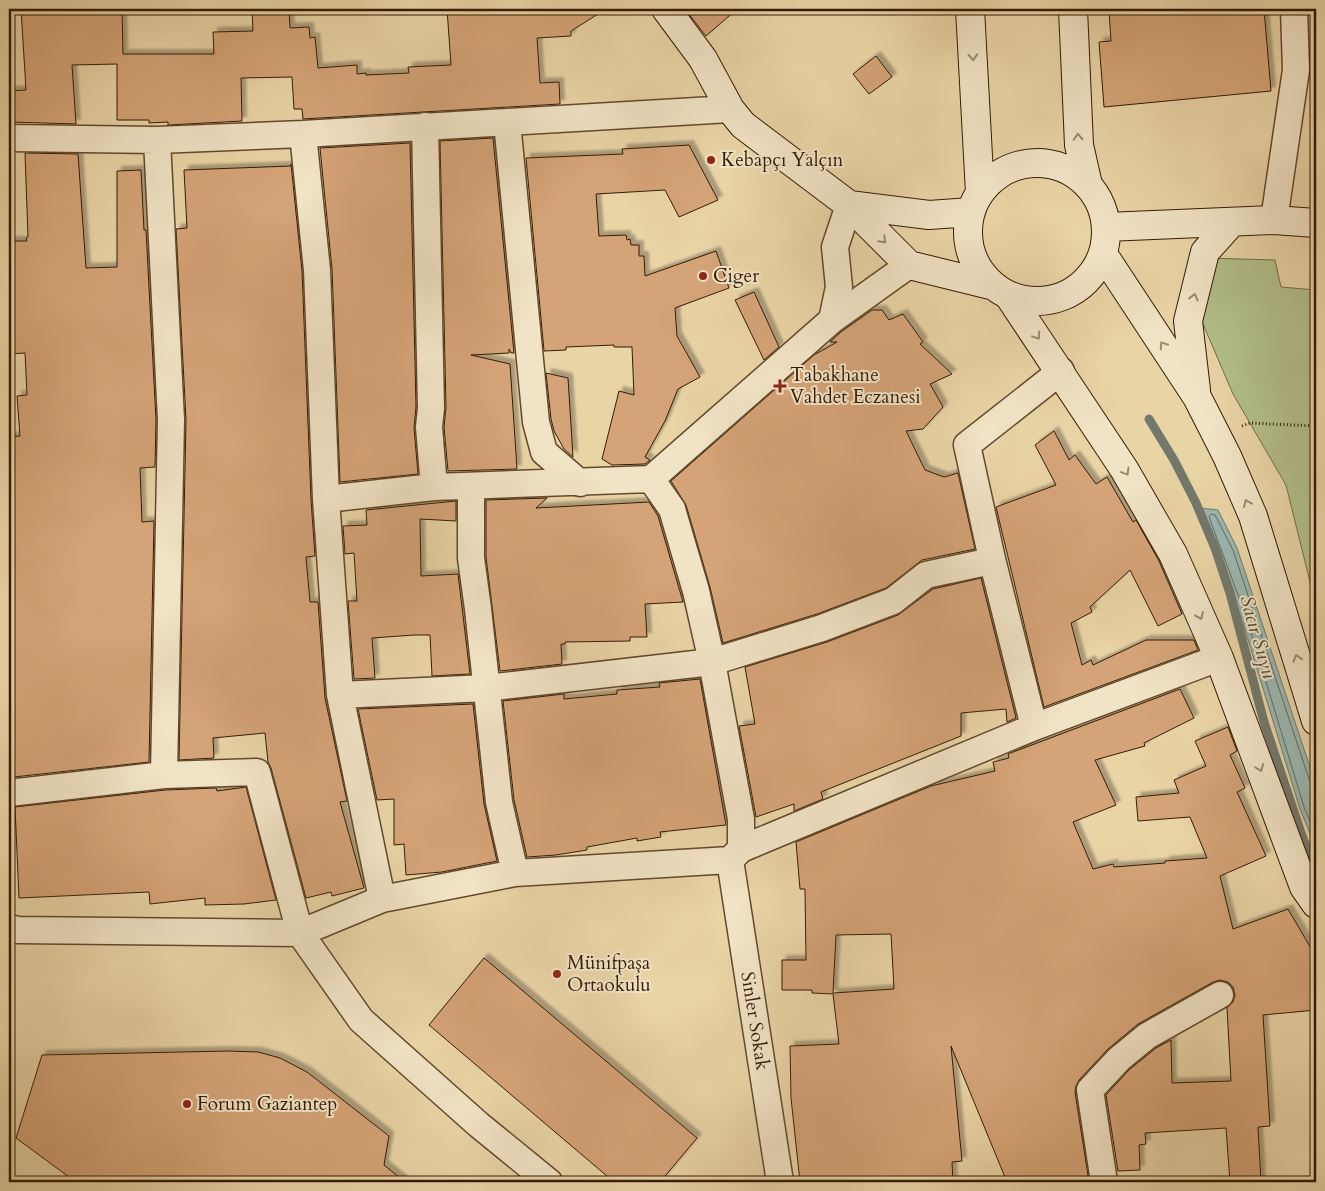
<svg xmlns="http://www.w3.org/2000/svg" width="1325" height="1191" font-family="Cardo,serif">
  <defs>
    <filter id="shadow"><feDropShadow dx="4.5" dy="-4.5" stdDeviation="1" flood-color="#0004"/></filter>
  </defs>
  <rect width="100%" height="100%" fill="#e9d4a6"/>
  <filter id="stains"><feTurbulence type="fractalNoise" baseFrequency=".004" numOctaves="4"/><feColorMatrix values="0 0 0 0 .2 0 0 0 0 .09 0 0 0 0 .02 0 0 0 .5 -.17"/></filter>
  <radialGradient id="worn" r=".72"><stop offset=".6" stop-color="#630" stop-opacity="0"/><stop offset="1" stop-color="#630" stop-opacity=".3"/></radialGradient>
  <!-- green -->
  <path fill="#b1be8a" stroke="#736c47" d="M1205,258l70,2 6,27 35,3v316l-30,-121 -53,-91 -33,-77z"/>
  <!-- water -->
  <path fill="#9ab6b0" stroke="#72786b" d="M1200,508l18,2 19,38 79,237v63l-16,-39 -58,-189z"/>
  <g fill="none" stroke-linecap="round" stroke-linejoin="round">
    <!-- shore -->
    <path stroke="#68685a" stroke-width="1" d="M1316,784l-4,-1 -3,-4 -76,-229 -18,-35 -4,-1 -2,3 38,102 57,188 12,28"/>
    <!-- stream -->
    <path stroke="#72786b" stroke-width="9" d="M1149,419l25,41 22,43 19,45 15,45 34,129 37,111 15,39"/>
  </g>
  <!-- building -->
  <path fill="#d4a377" stroke="#351b04" fill-rule="evenodd" filter="url(#shadow)" d="M21,9h101l1,45h91l-1,-22 40,-1 -1,-22h37l1,19 19,-1 1,11 5,-1 3,31 39,-3v9l9,-1v2l43,-2 -1,-6 43,-2 -4,-56h159l-35,22v5l-34,2 3,45 19,-1 1,22 -257,15 -1,-10h-8l-2,-32 -51,1 1,43 -74,4v-3l-19,1v-3h-32v-56l-45,1 4,59 -67,-2v-31l17,-1z
    M685,9h52l-31,27z
    M1116,9h148l7,82 -167,16 -5,-65 12,-1 -2,-30 7,-1z
    M876,56l16,21 -23,17 -16,-20z
    M493,138l21,215h-3l-2,-4v4l-38,2 39,9 7,105 -69,2 -4,-44 2,-19 -6,-267z
    M410,143l6,264 -2,21 4,46 -78,8 -8,-213 -12,-121z
    M689,145l29,55 -39,17 -14,-27 -69,4 3,42 27,-1 1,5 3,-1 1,6h8v11h5l1,20 71,-25 13,37 -54,20 2,28 23,41 -22,12 -13,32 -20,36 5,3 -5,4 -33,1 -10,-6 17,-68 15,4 -2,-48h-18v-2l-48,2v3l-22,1 -18,-193 97,-4 -1,-5z
    M25,153l53,1 8,114 31,-1v-96l24,-1 3,60h2l10,190 -1,47 -15,1 2,54 12,-1 -5,241 -135,15h-5v-129h5l-5,-90v-121l11,-1 -3,-40 10,-1 -2,-42 -16,1v-113h18l-1,-3 2,-1z
    M291,164l11,107 9,229 4,56 -9,1 4,45h8l7,96 22,103 -7,1 24,86 -32,8 -1,-4 -25,6 -35,-130 -3,-6 -3,-29 -52,5 1,20 -35,2 7,-340 -10,-191 11,-1 -3,-58 107,-4z
    M754,292l25,55 -15,13 -29,-60z
    M872,310h10l7,10 14,-6 20,28 -3,2 32,30 -22,10 13,23 -20,22 -17,2 19,39 19,7 14,-4 17,76 -53,11 -36,28 -69,26 -94,29 -13,-56 -24,-82 -15,-24 143,-126 23,-13h-7l11,-10z
    M546,373l22,5 5,79 -9,-8 -10,-18 -3,-12z
    M1054,431l15,29 6,-5 21,29 11,-7 26,45 3,-2 23,41 23,53 -24,12 -28,-56 -40,37 2,5 -21,11 11,42 9,-5 2,5 53,-25h48l4,10 -154,57 -48,-200 60,-22 -21,-40z
    M547,498l-11,10 113,-6 9,14 25,86 -38,2 2,33h-17v4l-65,1v2h-4l1,20 -62,7 -14,-114v-57z
    M456,501v20l-36,-2 1,57 37,-2 12,100 -38,2 -2,-41h-16l-42,3 3,40 -21,1 -6,-78h9l-3,-48 -9,1 -2,-28 24,-1 -1,-15z
    M981,578l35,140 -9,4 -1,-13 -45,4v23l-140,56 2,7 -29,12v-7l-38,13 -17,-91 16,-2 -10,-57 82,-25 71,-27 35,-26z
    M700,679l26,146 -66,7 1,5 -24,4v-3l-50,9v3l-31,5 -29,2 -13,-57 -11,-99 61,-7v5l53,-5v-4l43,-3 -1,-4z
    M1180,689l14,29 -50,25 1,3 -50,14 21,45 -43,17 20,47 20,-5 1,3 51,-4v-2l42,-3 -17,-41 -52,4 -2,-24 43,-4 -5,-13 32,-14 -11,-25 33,-14 9,24 -7,4 15,33 -8,4 29,64 -46,20 13,53 55,-20 28,48v53l-53,5 7,111 -12,1 3,55h-31l-4,-54 -81,5 1,11 -7,1 1,25 -22,1 -12,-76 23,-25 27,-22 15,-8 1,43 59,-2 -4,-73 6,-6 2,-7 -2,-8 -5,-5 -8,-2 -7,2 -75,42 -30,25 -29,31 -3,6 -1,6 14,90h-82l-56,-136 11,115 -10,1 1,20h-153l-9,-84 -1,-52 49,-2 -6,-50 -21,-1v-3h-30v-30h24l-1,-71h-5l-4,-47 135,-56 64,-15 -2,-9 16,-4 -1,-4zM891,934l3,55 -61,4 3,-58z
    M473,704l11,100 13,57 -55,11 -36,3 -2,-31 -10,1v-46l-17,1 -19,-91z
    M246,787l30,113 -32,4 -39,1v-7l-55,6 -1,-12 -130,6 -4,-91 150,-17 51,-2 1,3z
    M484,958l213,180 -37,44h-46l-185,-157z
    M227,1051l31,1 22,6 27,14 82,64 -5,29 21,17h-336v-5l-53,-39 26,-83z"/>
  <g fill="none" stroke-linecap="round" stroke-linejoin="round">
    <defs>
      <path id="street" d="M507,122l29,300 8,30 36,31
        M425,126l6,282 -2,19 5,60
        M303,134l14,136 9,229 14,196 42,204
        M9,138l148,2 146,-6 427,-25
        M157,140l14,280 -7,355
        M1274,220l22,-150 -2,-61
        M832,320l77,-55
        M651,479l21,30 24,82 16,71 29,157v30
        M471,486v72l7,51 21,193 16,71
        M326,499l108,-12 217,-8 181,-159 7,-33 -4,-40 14,-42
        M340,695l146,-7 226,-26 110,-34 71,-27 33,-26 56,-12 10,-4
        M1034,727l-42,-168 -25,-114 94,-74
        M9,793l155,-18 93,-3 43,161 61,87 118,105 70,57
        M730,860l50,322
        M9,928l9,2 282,3 82,-34 133,-26 215,-13 11,-11 293,-122 185,-69
        M1104,1182l-14,-92 29,-31 28,-23 73,-41"/>
      <path id="secondary" d="M666,9l37,50 27,50 13,16 106,80 60,60 85,21
        M970,9l10,184
        M1073,9l6,136 9,40
        M968 232a69 69 0 1 1 138 0a69 69 0 1 1-138 0Z
        M849,205l80,10 42,-3
        M1106,227l168,-7 42,3
        M1103,254l94,143 30,59 26,60 63,205
        M1009,296l115,173 49,85 46,104 85,229 12,17
        M1196,390l-8,-69 17,-69 27,-30"/>
    </defs>
    <!-- street casing -->
    <use href="#street" stroke="#62492c" stroke-width="29"/>
    <!-- secondary casing -->
    <use href="#secondary" stroke="#351b04" stroke-width="30"/>
    <!-- path -->
    <path stroke="#351b04" stroke-width="3" stroke-dasharray="1 2.5" stroke-linecap="butt" d="M1242,426l8,-3 66,3"/>
    <!-- street -->
    <use href="#street" stroke="#f1e3c5" stroke-width="26"/>
    <!-- secondary -->
    <use href="#secondary" stroke="#f1e3c5" stroke-width="28"/>
  </g>
  <!-- one-way arrows -->
  <defs><path id="oneway-chevron" d="M-2-3.5L2.5 0L-2 3.5" fill="none" stroke-width="1.6" stroke-linecap="round" stroke-linejoin="round" transform="scale(1.25)"/></defs>
  <g stroke="#9c896e">
    <use href="#oneway-chevron" transform="translate(973 57) rotate(87)"/>
    <use href="#oneway-chevron" transform="translate(1078 137) rotate(-93)"/>
    <use href="#oneway-chevron" transform="translate(883 240) rotate(45)"/>
    <use href="#oneway-chevron" transform="translate(1194 297) rotate(-76)"/>
    <use href="#oneway-chevron" transform="translate(1037 336) rotate(56)"/>
    <use href="#oneway-chevron" transform="translate(1163 345) rotate(-123)"/>
    <use href="#oneway-chevron" transform="translate(1126 472) rotate(59)"/>
    <use href="#oneway-chevron" transform="translate(1247 503) rotate(-113)"/>
    <use href="#oneway-chevron" transform="translate(1200 616) rotate(66)"/>
    <use href="#oneway-chevron" transform="translate(1297 658) rotate(-107)"/>
    <use href="#oneway-chevron" transform="translate(1260 768) rotate(69)"/>
  </g>
  <!-- markers -->
  <g fill="#8f2418" stroke="#f1e3c5" stroke-width="2">
    <circle cx="711" cy="160" r="5"/>
    <circle cx="703" cy="276" r="5"/>
    <path d="M777.5 378.5h5v5h5v5h-5v5h-5v-5h-5v-5h5z"/>
    <circle cx="557" cy="974" r="5"/>
    <circle cx="187" cy="1104" r="5"/>
  </g>
  <g text-anchor="middle" dominant-baseline="central" stroke-width="4" stroke-linejoin="round" paint-order="stroke">
    <!-- poi labels -->
    <g font-size="19" fill="#351b04" stroke="#f1e3c5" text-anchor="start">
      <text x="721" y="160">Kebapçı Yalçın</text>
      <text x="713" y="276">Ciger</text>
      <text x="790" y="375">Tabakhane<tspan x="790" dy="22">Vahdet Eczanesi</tspan></text>
      <text x="567" y="963">Münifpaşa<tspan x="567" dy="22">Ortaokulu</tspan></text>
      <text x="197" y="1104">Forum Gaziantep</text>
    </g>
    <!-- street labels -->
    <g font-size="19" fill="#351b04" stroke="#f1e3c5">
      <text transform="translate(755 1021) rotate(81)">Sinler Sokak</text>
    </g>
    <!-- water labels -->
    <g font-size="20" font-style="italic" fill="#534a38" stroke="#f1e3c5">
      <text transform="translate(1258 637) rotate(74)">Sacır Suyu</text>
    </g>
  </g>
  <!-- margin -->
  <rect width="1325" height="1191" fill="none" stroke="#e9d4a6" stroke-width="30"/>
  <rect x="10" y="10" width="1305" height="1171" fill="none" stroke="#351b04" stroke-width="2.5"/>
  <rect x="15" y="15" width="1295" height="1161" fill="none" stroke="#351b04"/>
  <rect width="100%" height="100%" filter="url(#stains)"/>
  <rect width="100%" height="100%" fill="url(#worn)"/>
</svg>
